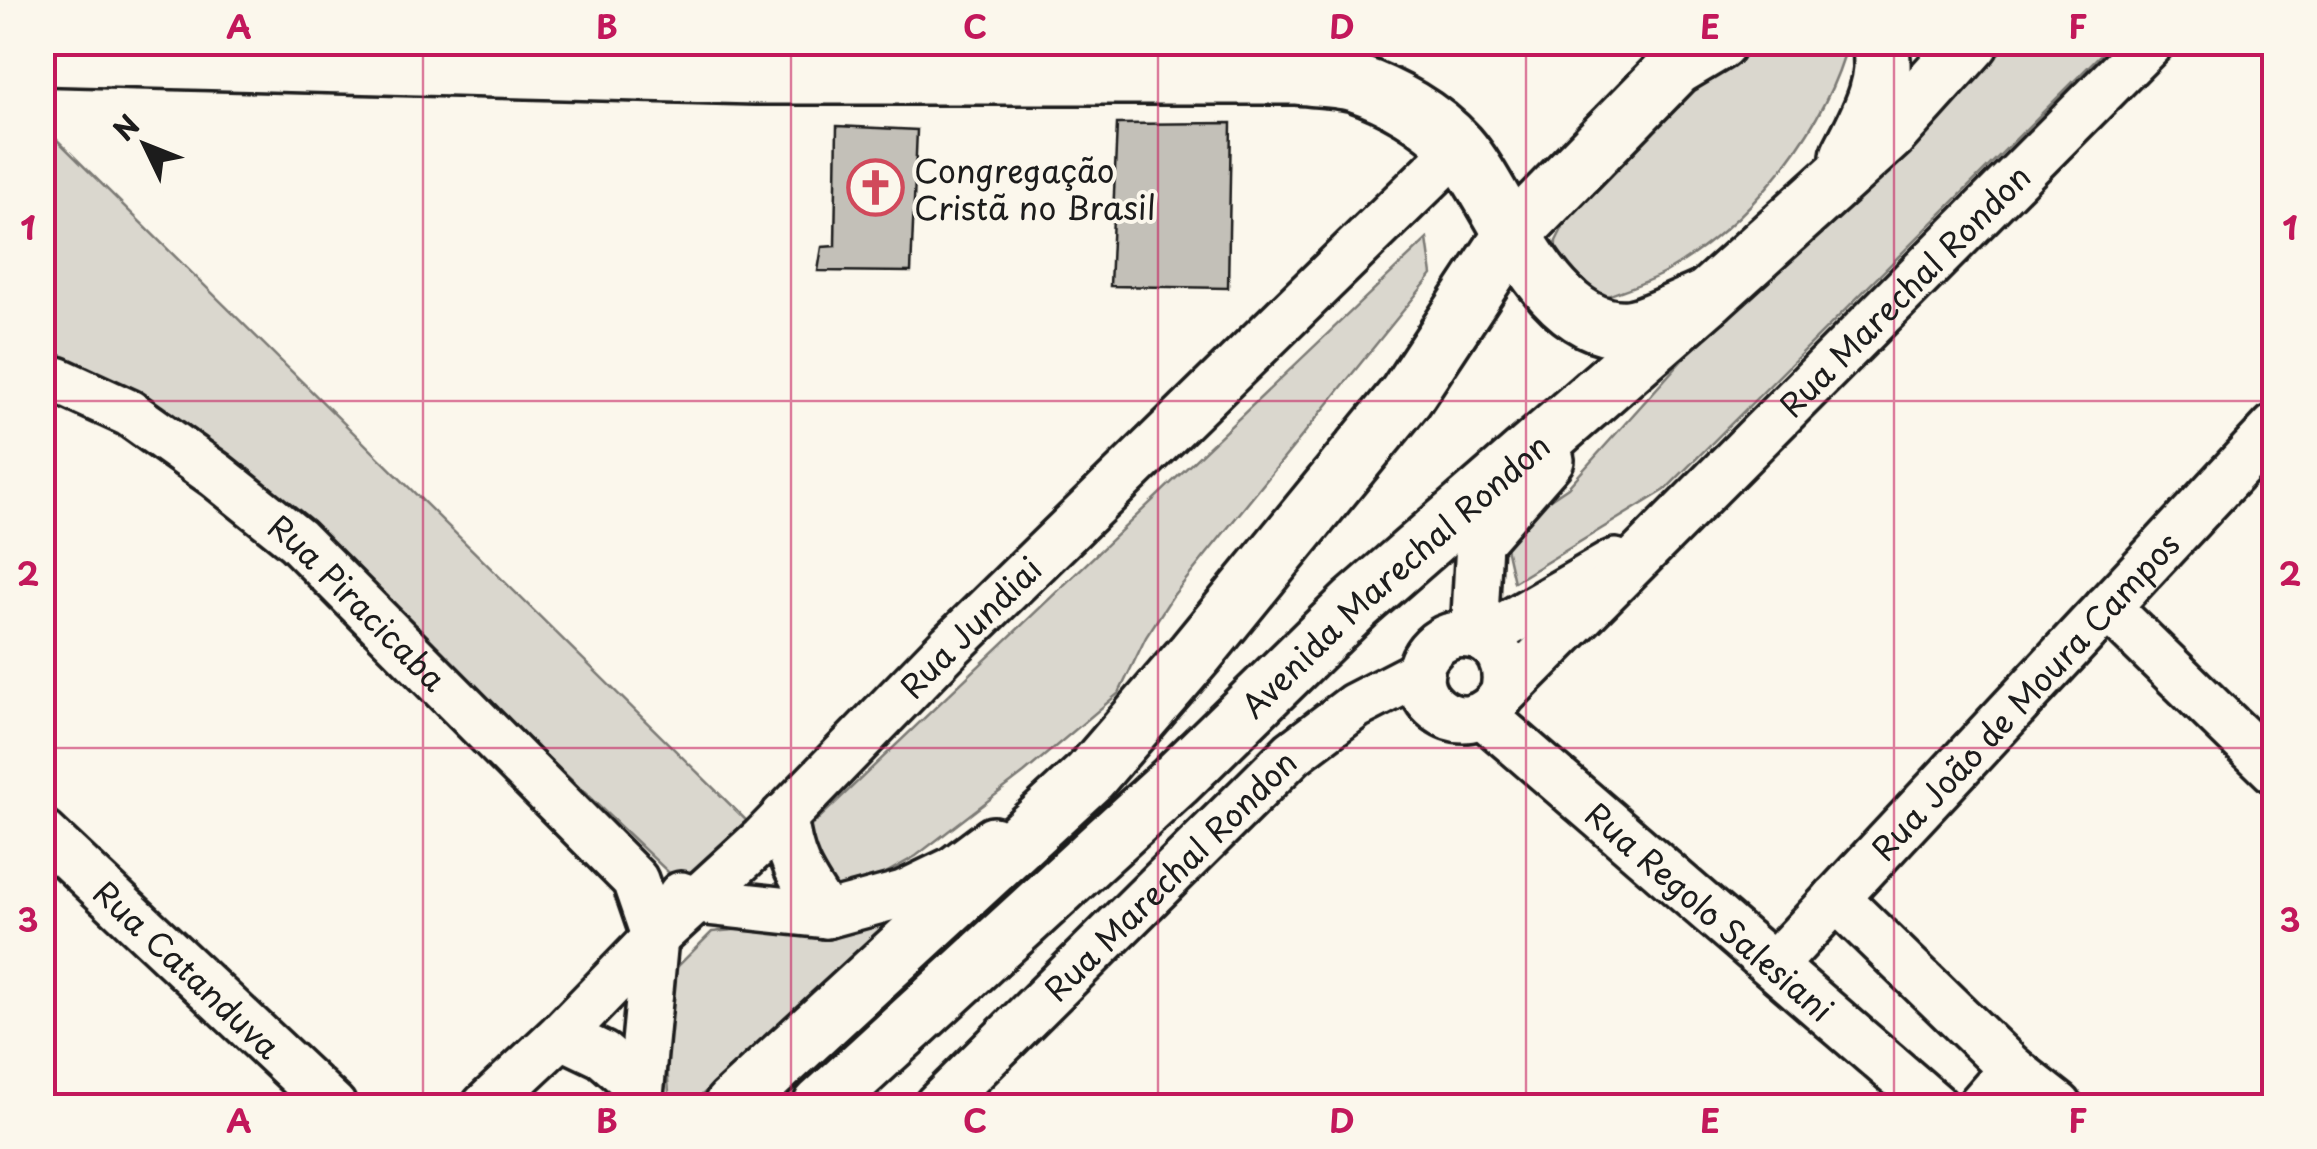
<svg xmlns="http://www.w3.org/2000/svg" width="2317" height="1149" font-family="'Playpen Sans',sans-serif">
  <rect width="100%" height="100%" fill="#fbf7ec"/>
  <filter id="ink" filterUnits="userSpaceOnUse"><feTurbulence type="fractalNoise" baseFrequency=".01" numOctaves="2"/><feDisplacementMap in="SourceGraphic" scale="20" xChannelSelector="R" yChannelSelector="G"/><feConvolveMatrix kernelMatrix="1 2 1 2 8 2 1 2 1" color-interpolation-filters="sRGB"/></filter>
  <g filter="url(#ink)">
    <!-- green -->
    <path fill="#dad7ce" stroke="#7b7a75" stroke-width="2.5" d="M1749,43h87l8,13c-27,84 -100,171 -178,216 -21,12 -48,19 -71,29l-41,-26 2,-34 15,-30 131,-140z
      M1989,43h123l-447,447 -151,92 -8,-35 10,-25 52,-35 125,-139 34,-52z
      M42,125l718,709 -72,57 -381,-363 -264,-165z
      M1427,239l5,36 -260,322 -26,40 -27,56 -95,80 -108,83 -48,27 -40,11 -23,-45 5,-22z
      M879,916l20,9 -210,181h-19l-9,-123 51,-51z"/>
    <!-- building -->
    <path fill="#c3c0b8" stroke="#1c1c1c" stroke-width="2.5" d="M1231,123l-3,165 -118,-2 7,-162z
      M837,126l80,4 -6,142 -93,-1 4,-24 13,-1z"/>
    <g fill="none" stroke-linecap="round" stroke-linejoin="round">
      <defs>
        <g id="minor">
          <path id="s1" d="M42,377l15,3 72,33 87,62 81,65 338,340 20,58 -16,168"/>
          <path d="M2107,607l167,163"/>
          <path d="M1474,635l5,-93 72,-82"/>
          <path d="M1483,638l132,-76"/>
          <path id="s2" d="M1503,694c7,-26 -3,-55 -34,-59 -13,-2 -26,2 -36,12 -43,43 31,108 70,47l648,-652"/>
          <path id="s3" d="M1483,715l452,391"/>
          <path d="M784,816c6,47 17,61 42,99"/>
          <path id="s4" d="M42,832l291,274"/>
          <path d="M681,895l16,6 129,14 77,-21 50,-24 40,-30"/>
          <path d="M1836,898l176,171"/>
          <path id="s5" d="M1774,965l500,-537"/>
          <path d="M561,1035l42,20 36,31"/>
          <path id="s6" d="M485,1106l76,-71 94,-97 108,-99 188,-194 508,-497"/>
          <path id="s7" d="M937,1106l356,-353 62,-47 66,-34"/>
          <path d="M1980,1106l32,-37 47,37"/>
        </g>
        <g id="major">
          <path d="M42,57l713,19h539c19,2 42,2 61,7 36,12 77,35 103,64 44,50 87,189 171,181 18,-2 60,-23 79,-31"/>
          <path d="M1849,156c17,-34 42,-75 30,-114"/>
          <path d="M732,1106l358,-330 105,-122 211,-258 106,-161 164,-168 42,-25"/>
          <path id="s8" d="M821,1106l354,-325 181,-177 352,-307 181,-164 82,-91"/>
        </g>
      </defs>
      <!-- minor casing -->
      <use href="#minor" stroke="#1c1c1c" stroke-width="52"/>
      <!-- major casing -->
      <use href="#major" stroke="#1c1c1c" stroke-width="62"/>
      <!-- minor -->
      <use href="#minor" stroke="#fbf7ec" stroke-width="45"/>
      <!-- major -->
      <use href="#major" stroke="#fbf7ec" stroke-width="55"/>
    </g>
  </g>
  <!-- grid -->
  <path fill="none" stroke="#c2185b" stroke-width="2.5" stroke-opacity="0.55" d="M423,42v1064M791,42v1064M1158,42v1064M1526,42v1064M1894,42v1064M42,401h2232M42,748h2232"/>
  <!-- icons -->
  <defs>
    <symbol id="church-ring" viewBox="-11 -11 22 22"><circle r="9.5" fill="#fbf7ec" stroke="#d1495b" stroke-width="1.5"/><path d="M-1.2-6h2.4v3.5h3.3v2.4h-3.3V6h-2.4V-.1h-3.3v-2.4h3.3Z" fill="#d1495b"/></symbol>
  </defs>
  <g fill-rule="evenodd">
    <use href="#church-ring" x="844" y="156" width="63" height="63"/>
  </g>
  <g text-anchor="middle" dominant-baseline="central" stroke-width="8" stroke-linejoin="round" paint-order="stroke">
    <!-- poi labels -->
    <g font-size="32" fill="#1c1c1c" stroke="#fbf7ec" text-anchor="start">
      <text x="914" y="170">Congregação<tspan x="914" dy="37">Cristã no Brasil</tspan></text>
    </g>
    <!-- street labels -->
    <g font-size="32" fill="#1c1c1c" stroke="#fbf7ec">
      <text stroke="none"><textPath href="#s2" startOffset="835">Rua Marechal Rondon</textPath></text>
      <text stroke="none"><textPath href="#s8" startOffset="782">Avenida Marechal Rondon</textPath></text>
      <text stroke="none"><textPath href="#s1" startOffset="392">Rua Piracicaba</textPath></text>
      <text stroke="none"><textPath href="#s6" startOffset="682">Rua Jundiai</textPath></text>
      <text stroke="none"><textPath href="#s5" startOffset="368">Rua João de Moura Campos</textPath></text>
      <text stroke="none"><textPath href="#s7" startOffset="328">Rua Marechal Rondon</textPath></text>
      <text stroke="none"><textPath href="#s3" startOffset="300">Rua Regolo Salesiani</textPath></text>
      <text stroke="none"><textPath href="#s4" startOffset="200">Rua Catanduva</textPath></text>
    </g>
  </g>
  <!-- margin -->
  <rect width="2317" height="1149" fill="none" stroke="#fbf7ec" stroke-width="110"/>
  <!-- north arrow -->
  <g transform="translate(145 145) rotate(313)" stroke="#fbf7ec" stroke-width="8" paint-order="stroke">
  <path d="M0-8L18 38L0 25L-18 38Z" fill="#1c1c1c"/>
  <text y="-15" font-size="28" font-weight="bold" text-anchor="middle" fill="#1c1c1c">N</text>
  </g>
  <rect x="55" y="55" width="2207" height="1039" fill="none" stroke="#c2185b" stroke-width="4"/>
  <g font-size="32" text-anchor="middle" font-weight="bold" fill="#c2185b">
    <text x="239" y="39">A</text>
    <text x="607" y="39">B</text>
    <text x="975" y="39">C</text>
    <text x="1342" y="39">D</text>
    <text x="1710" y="39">E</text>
    <text x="2078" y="39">F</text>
    <text x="28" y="240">1</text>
    <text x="2290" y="240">1</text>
    <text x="28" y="586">2</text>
    <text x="2290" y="586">2</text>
    <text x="28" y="932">3</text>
    <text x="2290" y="932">3</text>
    <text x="239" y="1133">A</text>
    <text x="607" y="1133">B</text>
    <text x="975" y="1133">C</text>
    <text x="1342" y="1133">D</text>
    <text x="1710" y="1133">E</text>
    <text x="2078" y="1133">F</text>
  </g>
</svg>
